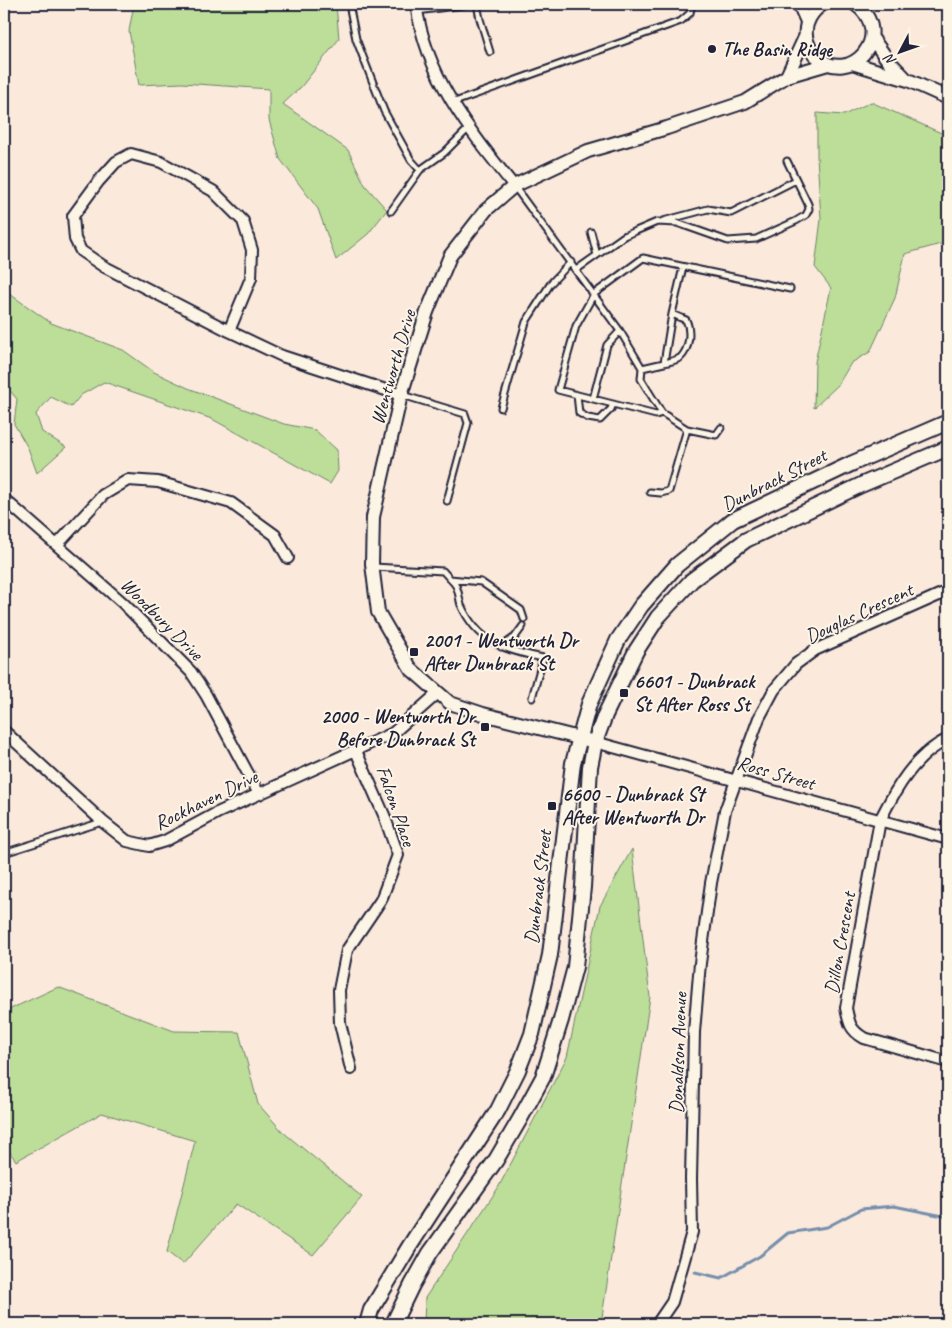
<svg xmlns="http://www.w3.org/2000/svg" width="952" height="1328" font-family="Caveat,sans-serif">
  <rect width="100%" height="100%" fill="#fbeadc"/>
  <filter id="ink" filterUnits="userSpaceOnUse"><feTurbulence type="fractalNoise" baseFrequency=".02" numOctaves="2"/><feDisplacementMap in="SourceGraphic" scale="10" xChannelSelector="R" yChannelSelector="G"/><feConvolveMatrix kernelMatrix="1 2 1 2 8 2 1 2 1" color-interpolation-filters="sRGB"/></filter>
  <g filter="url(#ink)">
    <!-- green -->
    <path fill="#bcde98" stroke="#6f806a" d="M134,4h202l3,35 -38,48 -18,17 65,46 17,35 22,25 -19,24 -32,26 -18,-51 -38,-50 -11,-39v-31l-87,-6 -43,2 -10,-54z
      M871,102l77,34v110l-4,-3 -39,11 -10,44 -25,54 -19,11 -13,22 -24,23 1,-46 16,-74 -16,-21 6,-48 -4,-62v-44l27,2z
      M4,290l47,33 72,27 31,22 34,16 96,36 31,6 22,20 1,21 -8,13 -118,-65 -108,-37 -23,13 -10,12 -20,-10 -15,17 6,18 24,15 -29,26 -9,-25 -14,-24 3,-25 -13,-15z
      M632,849l18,148 -49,327h-177l1,-26 73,-110 69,-131 33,-151z
      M58,987l116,44 65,1 19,72 25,28 79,65 -49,58 -77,-51 -53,60 -16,-12 28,-111 -93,-28 -86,48 -12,-17v-132z"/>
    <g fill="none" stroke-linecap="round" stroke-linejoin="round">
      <!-- stream -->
      <path stroke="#758eac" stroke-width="3" d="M695,1272l26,6 39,-22 28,-23 39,-6 34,-18 33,-3 54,11"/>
      <defs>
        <path id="service" d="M349,4l7,35 28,72 27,49 9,10
          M477,4l3,15 10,33
          M417,11l53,-7
          M452,103l229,-82 9,-8 2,-9
          M514,186l106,145 22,37 -1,11 21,34
          M391,211l29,-41 24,-17 25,-25
          M663,221l45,-12 23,4 65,-33
          M591,232l6,23
          M576,270l48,-34 33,-14 20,1 51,18 28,-2 40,-18 10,-6 3,-6 -1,-5 -21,-43
          M664,363c5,-1 12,-3 16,-5 10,-9 11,-28 6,-38l-14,-6
          M642,368l22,-5 8,-49 11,-47
          M402,395l63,19 3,9 -21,78
          M577,395l2,18 9,5 12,2 11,-11 2,-5
          M593,399l14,-54 13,-14
          M501,408l25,-86 25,-39 20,-21
          M721,428l-5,7 -29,-6 -25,-16 -6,2 -98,-25 18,-64 18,-32 49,-36 147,31
          M650,492l11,1 8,-2 18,-62
          M374,567l69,4c4,5 10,10 13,15 3,6 3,13 5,19 17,38 44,45 82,53l-11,40
          M450,579l31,3 40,28 3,9
          M501,647l14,-10 8,-11
          M4,853l98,-31"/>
        <path id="minor" d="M416,4c10,73 53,126 98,182
          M798,4l9,20
          M229,331l22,-53 1,-28 -9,-29 -30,-30 -52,-29 -30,-8 -15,8 -18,20 -25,34 2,23 6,12 22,15 126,65 53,25 119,39
          M4,499l119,104 68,69 15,23 53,99
          M57,545l46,-50 25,-15 30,2 73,21 44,32 13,23
          M4,731l99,91 24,19 22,5 16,-5 52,-28 176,-80 45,-40
          M948,739c-33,16 -52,49 -68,81l-34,188c3,15 4,22 18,30l84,24
          M595,742l353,97
          M351,1069l-11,-46 -1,-33 8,-40 34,-50 17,-45 -14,-40 -28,-64
          M657,1324l15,-22 20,-70 -1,-53 3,-147 6,-69 11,-80 14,-72 34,-93 15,-28 22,-26 19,-14 133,-59
          M944,1324l4,-6"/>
        <path id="tertiary" d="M823,4c-11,7 -19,19 -17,32 1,8 5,15 10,20 34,32 81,-22 39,-52
          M872,38l15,21 19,20
          M852,63l56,17 40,18
          M787,76l19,-41
          M595,742l-112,-28 -33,-11 -39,-34 -33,-57 -6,-48 1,-47 28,-122 26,-83 23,-56 36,-46 28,-24 74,-35 79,-23 78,-26 42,-26 41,-12"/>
        <path id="secondary" d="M367,1324l4,-14 38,-63 89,-137 20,-40 14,-36 18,-79 23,-192 16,-59 29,-64 23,-34 36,-41 56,-45 120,-57 95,-41
          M393,1324l19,-39 18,-32 66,-93 24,-41 23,-42 18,-57 14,-53 8,-80 7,-120 5,-25 10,-27 31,-64 22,-34 34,-37 54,-40 115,-55 87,-37"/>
      </defs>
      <!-- service casing -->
      <use href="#service" stroke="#22223b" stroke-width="9"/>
      <!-- minor casing -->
      <use href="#minor" stroke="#22223b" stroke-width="14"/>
      <!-- tertiary casing -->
      <use href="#tertiary" stroke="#22223b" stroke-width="16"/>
      <!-- secondary casing -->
      <use href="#secondary" stroke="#22223b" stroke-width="18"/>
      <!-- service -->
      <use href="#service" stroke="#fcf5e5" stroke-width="5"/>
      <!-- minor -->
      <use href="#minor" stroke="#fcf5e5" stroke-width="10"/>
      <!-- tertiary -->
      <use href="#tertiary" stroke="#fcf5e5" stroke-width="12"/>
      <!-- secondary -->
      <use href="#secondary" stroke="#fcf5e5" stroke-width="14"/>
    </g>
  </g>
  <!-- markers -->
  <g fill="#22223b" stroke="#fcf5e5" stroke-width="2">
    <circle cx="712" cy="49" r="5"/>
    <rect x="409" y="647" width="10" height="10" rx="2.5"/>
    <rect x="619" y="688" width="10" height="10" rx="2.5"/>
    <rect x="480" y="722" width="10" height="10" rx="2.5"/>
    <rect x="547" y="801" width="10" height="10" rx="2.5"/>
  </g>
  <g text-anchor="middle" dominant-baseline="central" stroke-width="4" stroke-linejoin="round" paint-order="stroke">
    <!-- poi labels -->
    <g font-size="20" font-weight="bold" fill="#22223b" stroke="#fcf5e5" text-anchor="start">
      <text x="722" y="49">The Basin Ridge</text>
      <text x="424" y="640">2001 - Wentworth Dr<tspan x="424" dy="23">After Dunbrack St</tspan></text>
      <text x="634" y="681">6601 - Dunbrack<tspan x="634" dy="23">St After Ross St</tspan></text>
      <text x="475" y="716" text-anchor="end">2000 - Wentworth Dr<tspan x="475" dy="23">Before Dunbrack St</tspan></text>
      <text x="562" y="794">6600 - Dunbrack St<tspan x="562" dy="23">After Wentworth Dr</tspan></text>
    </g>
    <!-- street labels -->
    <g font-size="20" fill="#22223b" stroke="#fcf5e5">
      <text transform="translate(393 367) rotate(-74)">Wentworth Drive</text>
      <text transform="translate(774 480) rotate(-27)">Dunbrack Street</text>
      <text transform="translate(859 613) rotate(-25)">Douglas Crescent</text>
      <text transform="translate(162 619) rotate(45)">Woodbury Drive</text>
      <text transform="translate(776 773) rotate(16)">Ross Street</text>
      <text transform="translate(206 800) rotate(-26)">Rockhaven Drive</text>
      <text transform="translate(396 806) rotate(71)">Falcon Place</text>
      <text transform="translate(538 887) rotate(-83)">Dunbrack Street</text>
      <text transform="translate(840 943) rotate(-80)">Dillon Crescent</text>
      <text transform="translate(678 1053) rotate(-88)">Donaldson Avenue</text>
    </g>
  </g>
  <!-- margin -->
  <rect width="952" height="1328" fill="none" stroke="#fcf5e5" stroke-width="20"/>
  <rect x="10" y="10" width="932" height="1308" fill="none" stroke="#22223b" stroke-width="2" filter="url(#ink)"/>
  <!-- north arrow -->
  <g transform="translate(900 52) rotate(229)" stroke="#fcf5e5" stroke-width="4" paint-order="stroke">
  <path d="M0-4L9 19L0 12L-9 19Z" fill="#22223b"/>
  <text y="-8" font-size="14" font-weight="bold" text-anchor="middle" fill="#22223b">N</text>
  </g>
</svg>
